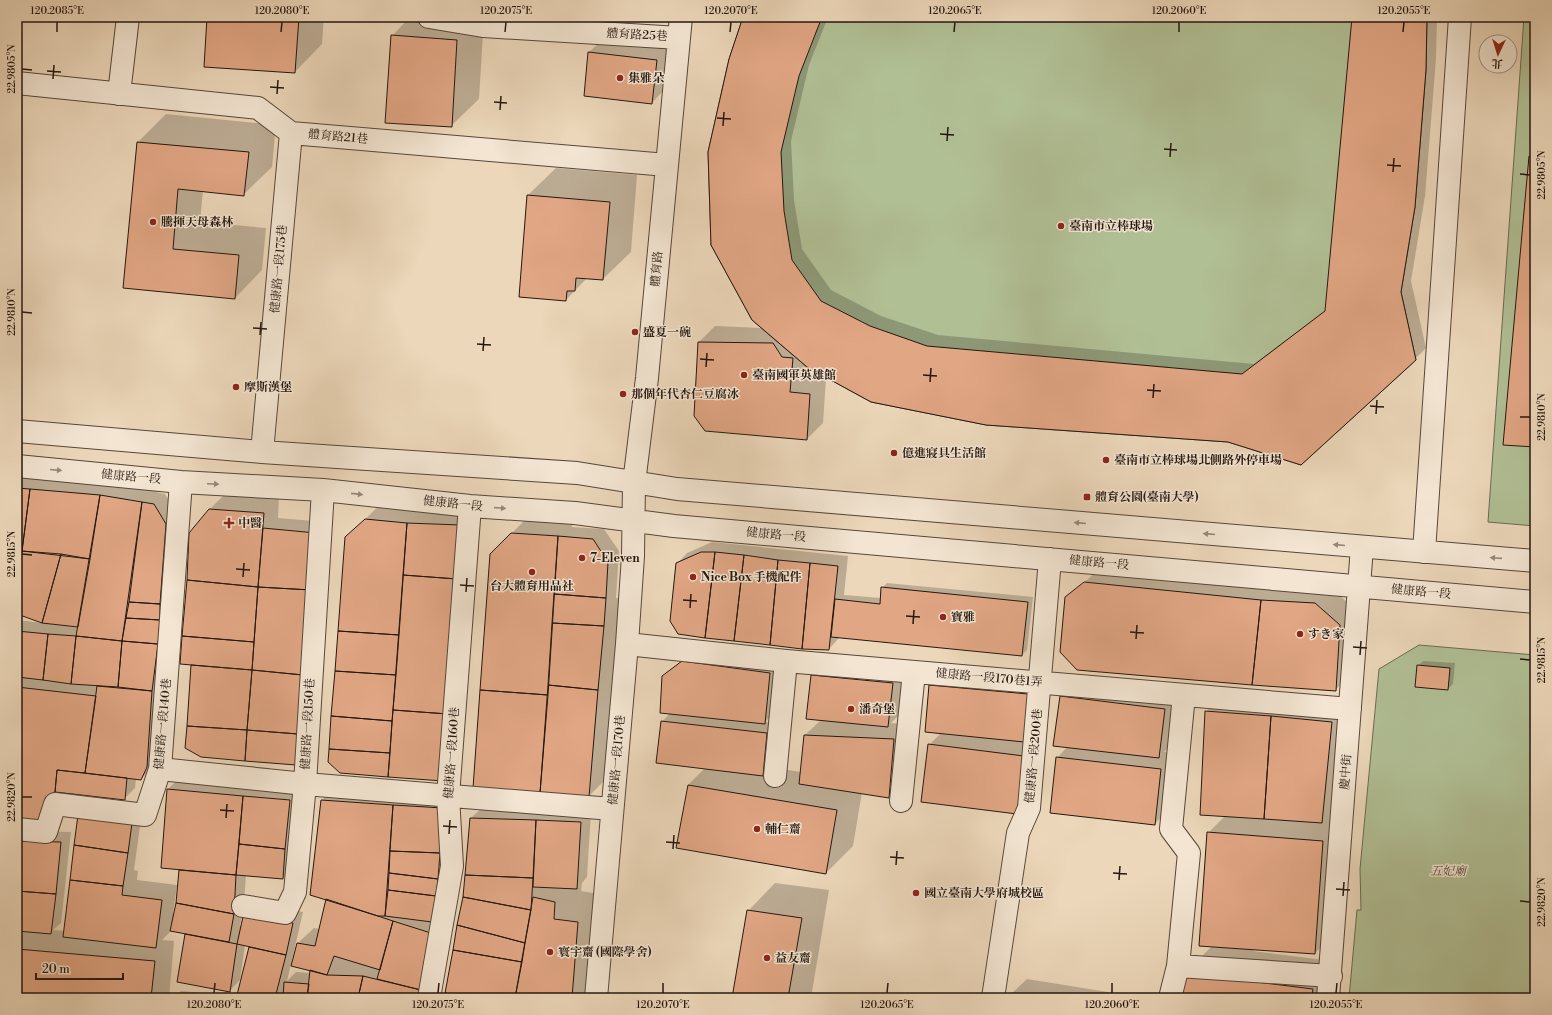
<svg xmlns="http://www.w3.org/2000/svg" width="1552" height="1015" font-family="'Libre Bodoni','Noto Serif TC','Noto Serif JP',serif">
  <rect width="100%" height="100%" fill="#ecd7ba"/>
  <filter id="stains"><feTurbulence type="fractalNoise" baseFrequency=".005" numOctaves="4"/><feColorMatrix values="0 0 0 0 .2 0 0 0 0 .09 0 0 0 0 .02 0 0 0 .5 -.17"/></filter>
  <radialGradient id="worn" r=".72"><stop offset=".6" stop-color="#630" stop-opacity="0"/><stop offset="1" stop-color="#630" stop-opacity=".3"/></radialGradient>
  <!-- green -->
  <path fill="#b1bf95" stroke="#6a6b52" d="M743,17h684l-1,53 -11,137 -14,85 15,68 -115,105 -73,-23 -242,-17 -115,-23 -64,-35 -55,-47 -41,-75 -3,-93 21,-93z
    M1524,17h11v509l-47,-4z
    M1419,645l116,10v343h-186l8,-88h4l-1,-41 19,-200z"/>
  <!-- shadow -->
  <path fill="#0003" d="M208,17h116l-2,27 -27,28z
    M410,17h74l-5,82 -28,27 -59,-90z
    M744,17h84l-19,48 -18,76 3,59 8,49 29,41 50,26 57,19 316,29 73,-55 26,-292h84l-1,42 -11,137 -14,85 15,67 -11,11 -187,82 -422,-76 -1,12 21,2 -3,44 -16,16 -108,-97 16,-16 47,2z
    M600,42l67,7 -5,43 -10,11 -63,-51z
    M166,114l110,11 -4,42 -28,27 -41,-4 -3,32 66,6 -4,42 -27,28 -110,-10 13,-146z
    M1535,151v295l-5,-290z
    M556,168l81,7 -6,77 -28,27 -16,-1 -21,22 -38,-105z
    M17,477l140,10 -1,5 9,2 11,19 -12,149 15,2 -5,75 -6,13 -27,27h-5l-1,9 -11,11 -57,-7 -28,28 -16,11 48,1 -10,91 -8,7 12,1 6,-51 71,-68 -8,58 4,1 -1,9 40,5 -4,29 2,1 5,-46 -12,-80 28,-27 74,6 -1,19 31,3 -7,77 -10,11 -37,-3 -2,28 -4,22 2,1 13,-24 48,10 -16,69 9,-9 15,1v-3l-13,-27 16,-15 6,1 8,-31 -6,-98 16,-16 115,13 -22,201h-147v-6l-6,6h-104l7,-7 57,5 13,-49 -6,-2 -5,35 -10,10 -52,-8 8,-49 -14,-3 -10,10 12,1 -5,57h-152v-378l26,3 -26,-10z
    M393,492l41,3 -1,18 37,2 -7,182 -123,75 6,-234z
    M225,494l54,4 -1,20 48,4 -7,137 -133,89 6,-84 17,-154z
    M527,518l46,3 -1,6 32,2 15,22 -3,47 15,1 -6,62 -12,12 -8,107 -16,16 -77,-263z
    M712,542l136,14 -4,39 37,3 1,-10 5,-5 146,14 -6,53 -5,5 -182,-18 -11,12 -152,-85 10,-11z
    M1096,572l235,16 24,21 -4,66 -16,15 -269,-92z
    M693,651l87,11 -5,50 -10,10 12,1 -7,44 31,5 4,-37 16,-15 -9,-45 10,-10 81,8 -5,43 -7,7 18,1 -5,57 -16,16 -26,-5 -9,54 -27,27 -148,-26 10,-62 17,-17 -43,-46 8,-9 -7,-36z
    M1423,661l32,2 -2,21 -5,5 -30,-23z
    M946,669l97,10 -4,62 -22,72 -88,-68 12,-12 -15,-2 4,-46z
    M1076,680l104,13 -6,49 -10,10 12,1 -6,55 -15,16 -98,-66 11,-12 -7,-50z
    M1222,696l125,11 -5,219 -27,27 -61,-4 -1,2 87,11 -5,36h-153l3,-25 27,-27 -4,-113 17,-17 -19,-104z
    M487,803l104,9 -4,65 -5,6 -1,8 24,4 -9,103h-151l21,-122 5,-58z
    M775,883l54,7 -18,108h-78l15,-87z
    M1027,979l112,18 -128,1v-4z"/>
  <!-- building -->
  <path fill="#e1a684" stroke="#24170f" d="M207,17h92l-4,56 -91,-6z
    M743,17h79l-23,59 -18,76 3,59 8,49 29,41 49,25 57,20 315,28 83,-63 27,-294h75l-1,53 -11,137 -14,85 15,68 -115,105 -73,-23 -242,-17 -115,-23 -64,-35 -55,-47 -41,-75 -3,-93 21,-93z
    M391,35l66,5 -5,87 -67,-4z
    M588,52l69,8 -5,44 -68,-8z
    M137,142l112,10 -5,44 -66,-7 -5,60 66,6 -4,44 -112,-11z
    M1529,156h6v291l-32,-2z
    M527,195l83,7 -7,78 -27,-2 -1,13h-8l-1,10 -47,-4z
    M698,342l75,1 9,14 11,1 -3,34 20,2 -3,46 -102,-9 -11,-15z
    M17,488l13,1 -8,62 -5,-1z
    M30,489l70,6 -10,64 -68,-8z
    M100,495l42,7 -20,139 -46,-5z
    M142,502l12,2 12,20 -6,80 -31,-2z
    M209,509l55,4 -6,74 -71,-7 2,-47z
    M365,519l42,4 -8,112 -61,-4 7,-94z
    M407,523l53,2 -3,54 -54,-4z
    M263,528l53,5 -5,57 -53,-3z
    M511,533l47,3 -10,159 -68,-5 10,-136z
    M558,536l35,3 15,23 -2,36 -52,-4z
    M17,550l5,1 -5,22z
    M22,551l39,3 -19,69 -25,-9v-39z
    M701,552h14l-10,86 -27,-4 -8,-13 6,-58z
    M715,552l29,3 -10,86 -29,-3z
    M61,554l29,5 -12,68 -36,-4z
    M744,555l34,5 -8,85 -36,-4z
    M778,560l32,3 -8,86 -32,-4z
    M810,563l28,3 -9,84 -27,-1z
    M403,575l54,4 -9,135 -55,-4z
    M187,580l71,7 -4,55 -72,-6z
    M1084,582l177,18 -9,85 -175,-15 -17,-18 5,-55z
    M258,587l53,3 -8,85 -51,-5z
    M881,587l147,15 -6,54 -191,-19 4,-38 45,5z
    M554,594l52,4 -2,28 -52,-3z
    M1261,600l54,3 25,22 -4,66 -84,-6z
    M129,602l31,2v16l-34,-2z
    M126,618l34,2 -2,24 -36,-3z
    M552,623l52,3 -6,64 -50,-5z
    M17,631l31,3 -5,46 -26,-3z
    M338,631l61,4 -3,40 -61,-4z
    M48,634l28,2 -5,48 -28,-4z
    M76,636l46,5 -4,46 -47,-3z
    M182,636l72,6 -2,28 -72,-6z
    M122,641l36,3 -6,47 -34,-4z
    M682,661l88,12 -5,51 -105,-11 2,-37z
    M191,665l61,5 -5,60 -60,-4z
    M1417,665l33,3 -2,22 -33,-3z
    M252,670l51,5 -5,59 -51,-4z
    M335,671l61,4 -4,46 -61,-5z
    M811,675l82,8 -5,44 -82,-8z
    M548,685l50,5 -9,107 -49,-4z
    M929,685l99,9 -4,48 -99,-10z
    M97,686l55,5 -5,76 -6,13 -56,-7z
    M17,687l79,9 -11,77 -28,-3 -2,22 -15,29 -23,-2z
    M480,690l68,5 -8,98 -67,-5z
    M1060,696l105,13 -6,49 -106,-12z
    M393,710l55,4 -5,67 -55,-4z
    M1205,711l66,5 -7,103 -64,-4z
    M331,716l61,5 -2,32 -61,-4z
    M1271,716l61,6 -10,101 -58,-4z
    M661,721l106,12 -4,43 -107,-13z
    M187,726l60,4 -2,31 -44,-4 -16,-9z
    M247,730l51,4 -2,31 -51,-4z
    M804,735l90,4 -5,59 -90,-14z
    M928,744l96,12 -7,58 -96,-12z
    M329,749l61,4 -2,24 -48,-4 -12,-11z
    M1056,757l105,12 -6,56 -105,-12z
    M57,770l70,8 -2,22 -70,-8z
    M688,785l149,25 -11,64 -150,-26z
    M167,789l76,7 -7,79 -75,-7z
    M243,796l47,4 -5,49 -46,-5z
    M321,800l72,5 -8,111h-7l-68,-21z
    M393,805l50,3 -3,45 -50,-2z
    M78,815l54,8 -4,30 -54,-8z
    M470,818l66,2 -3,58 -68,-3z
    M536,820l45,2 -4,67 -44,-2z
    M1207,832l116,9 -8,113 -116,-8z
    M17,841l44,1 -5,52 -39,-3z
    M239,844l46,5 -2,30 -47,-4z
    M74,845l54,8 -5,33 -53,-6z
    M390,851l50,2 -2,26 -49,-6z
    M179,870l57,5 -2,39 -58,-11z
    M389,873l49,6 -2,17 -48,-6z
    M465,875l68,3 -2,32 -68,-13z
    M70,880l53,6 -1,9 40,5 -6,48 -93,-11z
    M388,890l48,6 -4,26 -47,-6z
    M17,891l39,3 -5,40 -34,-3z
    M463,897l68,13 -6,33 -68,-18z
    M533,897l22,5 -1,17 24,3 -6,76h-57z
    M326,899l67,22 -13,49 -46,-14 -7,19 -36,-9 6,-23 18,3z
    M176,903l58,11 -5,28 -59,-11z
    M747,910l55,8 -14,80h-56z
    M244,912l49,11 -7,32 -49,-11z
    M393,921l41,13 -9,57 -48,-12z
    M457,925l68,18 -3,19 -69,-12z
    M185,934l52,10 -7,48 -53,-10z
    M249,947l37,8 -11,43h-27l-11,-3z
    M17,949l138,12 -4,37h-134z
    M453,950l69,12 -7,36h-42l-28,-5z
    M310,970l17,5 36,1 -5,22h-51z
    M1184,973l129,16 -1,9h-131z
    M363,976l62,15 -2,7h-65z
    M284,982l25,2 -2,14h-24z
    M445,993l28,5h-29z
    M1010,994l26,4h-26z"/>
  <g fill="none" stroke-linecap="round" stroke-linejoin="round">
    <defs>
      <path id="minor" d="M429,17l54,9 196,12
        M17,83l241,25 33,25 376,32
        M119,94l9,-77
        M17,431l245,21 315,21 100,16 858,72
        M262,452l29,-319
        M17,466l164,16 142,8 147,16 105,7 99,13 861,76
        M1424,552l36,-535
        M627,644l159,17 564,48
        M160,769l145,15 307,25
        M775,776l11,-115
        M901,801l13,-129
        M17,829l29,3 9,-28 90,11 15,-46 21,-287
        M243,906l42,7 10,-21 10,-108 18,-294
        M1178,966l153,10
        M429,998l23,-132 -4,-70 22,-290
        M596,998l31,-354 6,-88 1,-73 13,-105 34,-361
        M993,998l25,-165 11,-25 21,-249
        M1170,998l8,-32 11,-113 -18,-24 13,-134
        M1328,998l34,-451"/>
    </defs>
    <!-- minor casing -->
    <use href="#minor" stroke="#56473a" stroke-width="24"/>
    <!-- minor -->
    <use href="#minor" stroke="#f3e5d2" stroke-width="22"/>
  </g>
  <!-- one-way arrows -->
  <defs><path id="oneway-solid" d="M-6-.8H1V-3.2L6.5 0L1 3.2V.8H-6Z"/></defs>
  <g fill="#96887a">
    <use href="#oneway-solid" transform="translate(56 470) rotate(5)"/>
    <use href="#oneway-solid" transform="translate(213 484) rotate(3)"/>
    <use href="#oneway-solid" transform="translate(357 494) rotate(6)"/>
    <use href="#oneway-solid" transform="translate(500 508) rotate(4)"/>
    <use href="#oneway-solid" transform="translate(1080 523) rotate(-175)"/>
    <use href="#oneway-solid" transform="translate(1209 534) rotate(-175)"/>
    <use href="#oneway-solid" transform="translate(1339 545) rotate(-175)"/>
    <use href="#oneway-solid" transform="translate(1496 558) rotate(-176)"/>
  </g>
  <!-- ticks -->
  <path fill="none" stroke="#24170f" stroke-width="1.5" d="M57,32v-10M281,32l1,-10M505,32l1,-10M730,32l1,-10M954,32l1,-10M1179,32v-10M1403,32l1,-10M22,69l10,1M47,71l14,1M53,79l1,-14M270,87l14,1M277,94l1,-14M494,102l13,1M500,110l1,-14M717,118l14,1M723,126l1,-14M940,134l14,1M947,141l1,-14M1164,149l13,1M1170,157l1,-14M1387,165l14,1M1393,172l1,-14M1520,174l10,1M22,312l10,1M253,328l14,1M260,335l1,-13M477,344l14,1M483,351l1,-14M700,359l14,1M706,367l1,-14M923,375l14,1M930,382l1,-14M1147,390l14,1M1153,398l1,-14M1370,406l14,1M1376,414l1,-14M1520,417h10M22,554l10,1M236,569l14,1M243,577l1,-14M460,585l14,1M466,592l1,-14M683,600l14,1M690,608l1,-14M906,616l14,1M913,624l1,-14M1130,632l14,1M1136,639l1,-14M1353,647l14,1M1360,655l1,-14M1520,659l10,1M22,797h10M220,810l14,1M226,818l1,-14M443,826l14,1M449,834l1,-14M666,842l14,1M673,849l1,-14M890,857l14,1M896,865l1,-14M1113,873l14,1M1119,880l1,-14M1336,889l14,1M1343,896l1,-14M1520,901l10,1M214,993l1,-10M438,993l1,-10M663,993v-10M887,993l1,-10M1112,993v-10M1336,993l1,-10"/>
  <!-- markers -->
  <g fill="#8f2418" stroke="#f3e5d2" stroke-width="1.5">
    <circle cx="620" cy="78" r="4"/>
    <circle cx="153" cy="222" r="4"/>
    <circle cx="1061" cy="226" r="4"/>
    <circle cx="635" cy="332" r="4"/>
    <circle cx="744" cy="375" r="4"/>
    <circle cx="236" cy="387" r="4"/>
    <circle cx="623" cy="394" r="4"/>
    <circle cx="894" cy="453" r="4"/>
    <circle cx="1106" cy="460" r="4"/>
    <rect x="1083" y="493" width="8" height="8" rx="2"/>
    <path d="M227 517h4v4h4v4h-4v4h-4v-4h-4v-4h4z"/>
    <circle cx="582" cy="558" r="4"/>
    <circle cx="532" cy="572" r="4"/>
    <circle cx="693" cy="577" r="4"/>
    <circle cx="943" cy="617" r="4"/>
    <circle cx="1300" cy="634" r="4"/>
    <circle cx="851" cy="709" r="4"/>
    <circle cx="757" cy="829" r="4"/>
    <circle cx="916" cy="893" r="4"/>
    <circle cx="550" cy="952" r="4"/>
    <circle cx="767" cy="958" r="4"/>
  </g>
  <g text-anchor="middle" dominant-baseline="central" stroke-width="3" stroke-linejoin="round" paint-order="stroke">
    <!-- street labels -->
    <g font-size="12" fill="#24170f" stroke="#f3e5d2">
      <text transform="translate(637 35) rotate(3)">體育路25巷</text>
      <text transform="translate(338 137) rotate(5)">體育路21巷</text>
      <text transform="translate(279 269) rotate(-85)">健康路一段175巷</text>
      <text transform="translate(657 269) rotate(-85)">體育路</text>
      <text transform="translate(131 477) rotate(5)">健康路一段</text>
      <text transform="translate(453 504) rotate(6)">健康路一段</text>
      <text transform="translate(776 535) rotate(5)">健康路一段</text>
      <text transform="translate(1099 563) rotate(5)">健康路一段</text>
      <text transform="translate(1421 592) rotate(5)">健康路一段</text>
      <text transform="translate(989 678) rotate(5)">健康路一段170巷1弄</text>
      <text transform="translate(163 724) rotate(-85)">健康路一段140巷</text>
      <text transform="translate(308 724) rotate(-87)">健康路一段150巷</text>
      <text transform="translate(452 753) rotate(-86)">健康路一段160巷</text>
      <text transform="translate(1034 756) rotate(-85)">健康路一段200巷</text>
      <text transform="translate(617 760) rotate(-85)">健康路一段170巷</text>
      <text transform="translate(1346 772) rotate(-86)">慶中街</text>
    </g>
    <!-- poi labels -->
    <g font-size="12" font-weight="bold" fill="#24170f" stroke="#f3e5d2" text-anchor="start">
      <text x="628" y="78">集雅朵</text>
      <text x="161" y="222">騰揮天母森林</text>
      <text x="1069" y="226">臺南市立棒球場</text>
      <text x="643" y="332">盛夏一碗</text>
      <text x="752" y="375">臺南國軍英雄館</text>
      <text x="244" y="387">摩斯漢堡</text>
      <text x="631" y="394">那個年代杏仁豆腐冰</text>
      <text x="902" y="453">億進寢具生活館</text>
      <text x="1114" y="460">臺南市立棒球場北側路外停車場</text>
      <text x="1095" y="497">體育公園(臺南大學)</text>
      <text x="238" y="523">中醫</text>
      <text x="590" y="558">7-Eleven</text>
      <text x="701" y="577">Nice Box 手機配件</text>
      <text x="532" y="586" text-anchor="middle">台大體育用品社</text>
      <text x="951" y="617">寶雅</text>
      <text x="1308" y="634">すき家</text>
      <text x="859" y="709">潘奇堡</text>
      <text x="765" y="829">輔仁齋</text>
      <text x="924" y="893">國立臺南大學府城校區</text>
      <text x="558" y="952">寰宇齋 (國際學舍)</text>
      <text x="775" y="958">益友齋</text>
    </g>
    <!-- park labels -->
    <g font-size="12" font-style="italic" fill="#4e4937" stroke="#f3e5d2">
      <text x="1448" y="871">五妃廟</text>
    </g>
  </g>
  <!-- margin -->
  <rect width="1552" height="1015" fill="none" stroke="#ecd7ba" stroke-width="44"/>
  <!-- north arrow -->
  <g transform="translate(1498 54) rotate(184)"><circle r="19" fill="#f3e5d2" stroke="#a09384"/>
  <path d="M0-3L7 15L0 10L-7 15Z" fill="#8f2418"/>
  <text y="-6" font-size="11" font-weight="bold" text-anchor="middle" fill="#24170f">北</text>
  </g>
  <!-- scale -->
  <path d="M36 973v6h87v-6" fill="none" stroke="#24170f" stroke-width="2"/>
  <text x="42" y="973" font-size="12" fill="#24170f" stroke="#f3e5d2" stroke-width="3" paint-order="stroke">20 m</text>
  <rect x="22" y="22" width="1508" height="971" fill="none" stroke="#24170f" stroke-width="1.5"/>
  <g font-size="10" text-anchor="middle" fill="#24170f">
    <text x="57" y="14">120.2085°E</text>
    <text x="282" y="14">120.2080°E</text>
    <text x="506" y="14">120.2075°E</text>
    <text x="731" y="14">120.2070°E</text>
    <text x="955" y="14">120.2065°E</text>
    <text x="1179" y="14">120.2060°E</text>
    <text x="1404" y="14">120.2055°E</text>
    <text transform="translate(11 69) rotate(-90)" y="4">22.9805°N</text>
    <text transform="translate(1541 175) rotate(-90)" y="4">22.9805°N</text>
    <text transform="translate(11 312) rotate(-90)" y="4">22.9810°N</text>
    <text transform="translate(1541 417) rotate(-90)" y="4">22.9810°N</text>
    <text transform="translate(11 554) rotate(-90)" y="4">22.9815°N</text>
    <text transform="translate(1541 660) rotate(-90)" y="4">22.9815°N</text>
    <text transform="translate(11 797) rotate(-90)" y="4">22.9820°N</text>
    <text transform="translate(1541 902) rotate(-90)" y="4">22.9820°N</text>
    <text x="214" y="1008">120.2080°E</text>
    <text x="438" y="1008">120.2075°E</text>
    <text x="663" y="1008">120.2070°E</text>
    <text x="887" y="1008">120.2065°E</text>
    <text x="1112" y="1008">120.2060°E</text>
    <text x="1336" y="1008">120.2055°E</text>
  </g>
  <rect width="100%" height="100%" filter="url(#stains)"/>
  <rect width="100%" height="100%" fill="url(#worn)"/>
</svg>
